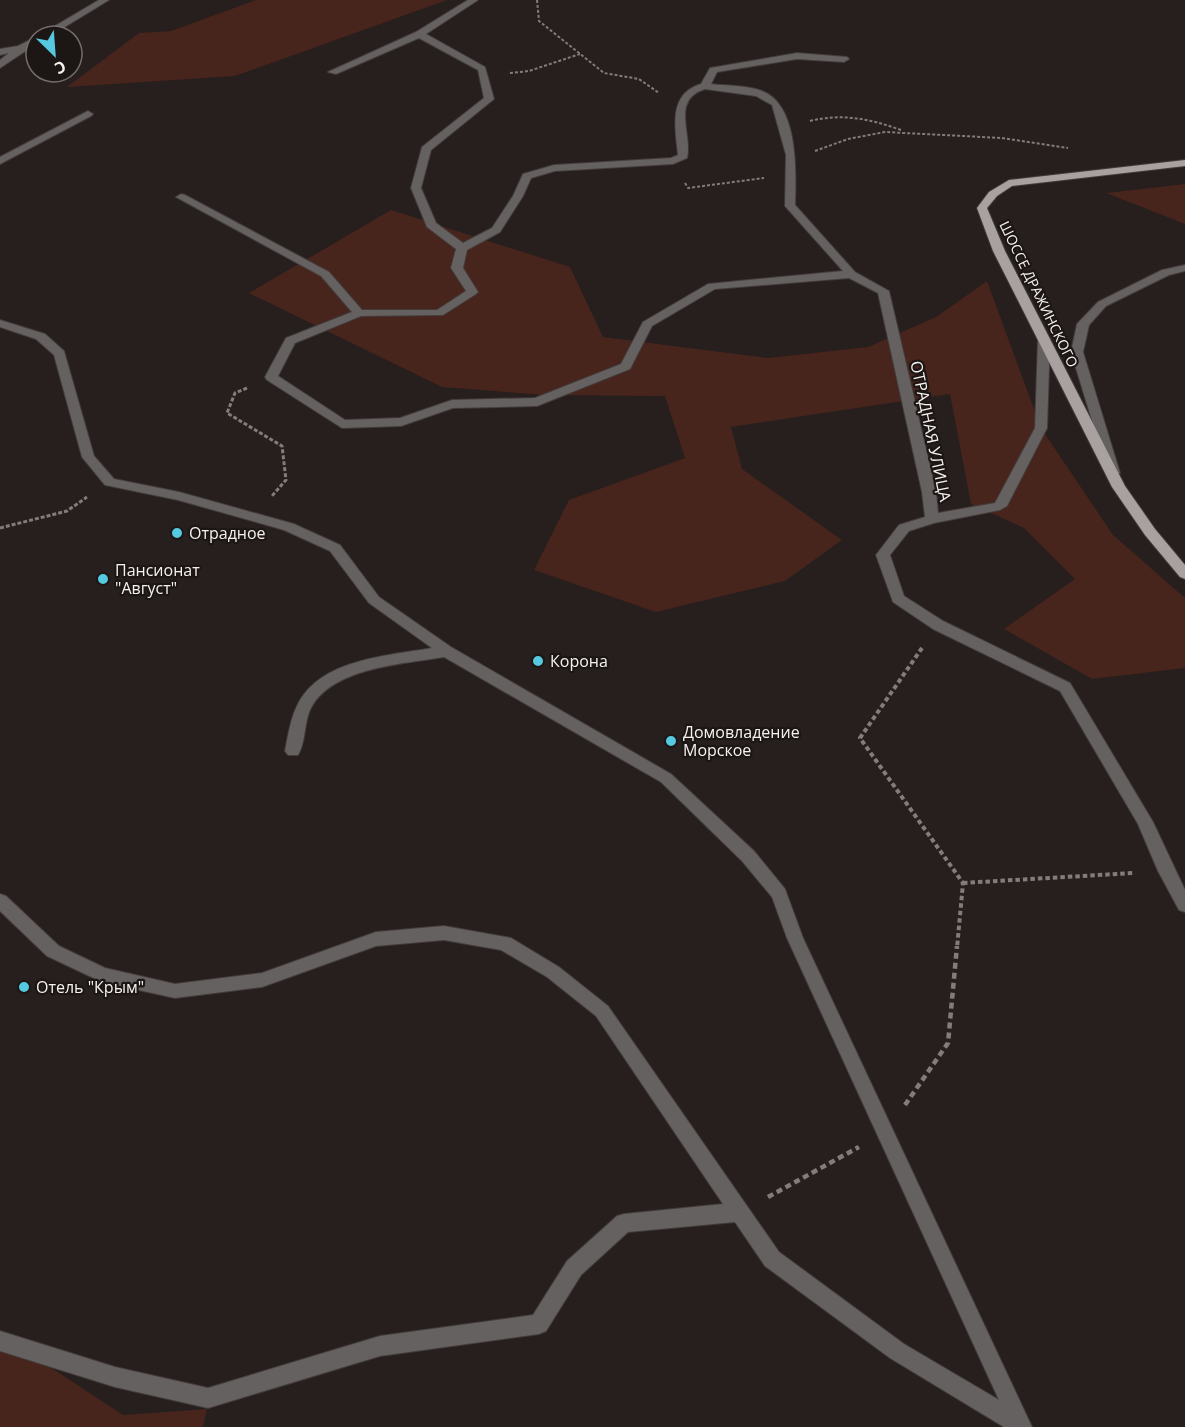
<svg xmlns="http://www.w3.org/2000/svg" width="1185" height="1427" font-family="'Open Sans',sans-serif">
  <rect width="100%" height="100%" fill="#261f1e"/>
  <!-- green -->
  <path fill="#47241c" d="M256,0h191l-212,76 -168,11 72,-54 32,-2z
    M1185,184v40l-79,-31z
    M391,210l179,57 33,70 165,21 100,-11 68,-30 51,-36 54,147 72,107 72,63v70l-93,11 -88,-50 71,-50 -51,-51 -53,-24 -21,-110 -219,33 11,42 100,71 -57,41 -129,31 -122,-42 35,-70 116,-42 -20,-62 -120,-1 -103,-8 -193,-94z
    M0,1334l123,81 84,-6 -4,18h-203z"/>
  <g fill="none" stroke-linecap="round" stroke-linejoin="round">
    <defs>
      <path id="minor" d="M99,0h10l-59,36h-12z
        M468,0h10l-52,34 59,33 9,32 -63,51 -10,38 15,35 27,20 29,-15 21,-32 10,-22 31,-9 117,-7 7,-3c-3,-28 -10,-61 23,-71l9,-16 87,-15 50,4 2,2 -5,3 -47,-3 -80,13 -6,12c16,2 36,1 51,7 37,14 34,82 33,114l60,67 34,19 47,201 2,21 57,-10 40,-75 3,-89 6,-4 6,4 -3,89 -40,78 -7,4 -66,13 -25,8 -19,24 14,41 39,25 127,62 83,139 32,68v22l-6,-2 -21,-39 -20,-47 -78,-133 -127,-62 -40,-27 -17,-47 23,-30 26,-8 -3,-25 -44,-199 -29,-15 -134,11 -63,37 -22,43 -93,37 -84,2 -52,18 -59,2 -75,-48 -2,-3 21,-39 66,-26 -31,-36 -145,-79 5,-3 4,1 144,77 33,38h75l29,-19 -15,-23 5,-19 -29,-22 -16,-39 11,-41 62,-49 -6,-28 -59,-32 -83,36 -8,-2 88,-40zM705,89l51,7 16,9 14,50 -1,51 58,65 -135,13 -65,38 -22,42 -86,34 -83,2 -52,18 -55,2 -67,-44 17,-33 66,-27 82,-1 33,-21 2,-2 -15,-24 4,-18 33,-18 23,-36 8,-18 24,-7 118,-7 14,-6c6,-23 -17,-58 18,-69z
        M36,37v7l-36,24v-8l9,-7 -9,2v-6l18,-3z
        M88,111l5,3 -2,2 -91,48v-7z
        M1185,265v6l-16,4 -63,31 -17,19 -6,27 37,121 -6,4 -5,-1 -38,-124 6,-28 21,-22 64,-32z
        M0,320l45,14 19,17 30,105 20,23 65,13 115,32 46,21 39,52 72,50 220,127 83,77 31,38 18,49 229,489h-28l-114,-69 -125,-92 -30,-44 -107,10 -47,43 -35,56 -7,3 -159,22 -172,52 -93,-21 -115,-36v-20l115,36 93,21 172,-52 153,-21 34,-54 50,-45 7,-2 99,-10 -127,-188 -49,-39 -46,-27 -57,-10 -68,6 -114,41 -87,11 -73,-16 -55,-26 -47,-45v-17l6,2 53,50 46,22 70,16 87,-11 114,-41 68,-6 67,12 48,29 49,39 171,246 125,92 95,56 -212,-462 -15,-41 -30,-36 -81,-79 -217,-125c-40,7 -109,10 -132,49 -9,15 -5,34 -14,49h-10l-3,-4c3,-15 5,-31 12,-45 22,-47 90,-50 135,-58l-63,-45 -39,-52 -46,-21 -106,-30 -73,-15 -23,-28 -28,-102 -18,-16 -36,-12z"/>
      <path id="major" d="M1185,160v6l-173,20 -15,10 -10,12 18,43 120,235 30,43 30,36v14l-5,-2 -35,-42 -33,-48 -119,-236 -16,-43 12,-16 20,-12z"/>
    </defs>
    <!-- minor casing -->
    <use href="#minor" stroke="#433c3b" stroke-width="2"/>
    <!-- major casing -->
    <use href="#major" stroke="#433c3b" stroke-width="2"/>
    <!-- path-far3 -->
    <path stroke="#827c7b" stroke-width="2" stroke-dasharray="3 2" stroke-linecap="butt" d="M537,0l2,21 65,52 35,6 20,14
      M510,73l19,-2 51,-17
      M810,121c33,-8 60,-2 91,9
      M815,151l33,-12 37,-7 117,6 66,10
      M685,183l3,5 76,-10"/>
    <!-- path-far2 -->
    <path stroke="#827c7b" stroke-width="3" stroke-dasharray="4 2" stroke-linecap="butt" d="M247,388l-12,5 -8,20 55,33 4,34 -14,16
      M0,528l67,-17 20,-14"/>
    <!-- path-far1 -->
    <path stroke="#827c7b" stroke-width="4" stroke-dasharray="4.5 3" stroke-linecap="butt" d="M922,648l-62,90 103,145 -6,65
      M963,883l170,-10"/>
    <!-- path -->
    <path stroke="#827c7b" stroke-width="4.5" stroke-dasharray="6 4" stroke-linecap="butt" d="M905,1105l43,-62 9,-97
      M768,1197l91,-50"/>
    <!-- minor -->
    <use href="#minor" fill="#646160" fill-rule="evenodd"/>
    <!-- major -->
    <use href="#major" fill="#a8a19f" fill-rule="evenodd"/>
  </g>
  <!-- markers -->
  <g fill="#56c9e1" stroke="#1c1615" stroke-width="2">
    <circle cx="177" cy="533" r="6"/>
    <circle cx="103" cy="579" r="6"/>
    <circle cx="538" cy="661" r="6"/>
    <circle cx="671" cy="741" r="6"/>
    <circle cx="24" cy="987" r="6"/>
  </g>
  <g text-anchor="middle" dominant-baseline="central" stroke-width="4.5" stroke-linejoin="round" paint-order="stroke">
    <!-- far-street labels -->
    <g font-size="14" fill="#f5f1ef" stroke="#1c1615">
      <text transform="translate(1039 294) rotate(64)">ШОССЕ ДРАЖИНСКОГО</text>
    </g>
    <!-- street labels -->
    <g font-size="16" fill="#f5f1ef" stroke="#1c1615">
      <text transform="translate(931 431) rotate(78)">ОТРАДНАЯ УЛИЦА</text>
    </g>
    <!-- poi labels -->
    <g font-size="16" fill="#f5f1ef" stroke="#1c1615" text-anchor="start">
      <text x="189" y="533">Отрадное</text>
      <text x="115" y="570">Пансионат<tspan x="115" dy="18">"Август"</tspan></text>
      <text x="550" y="661">Корона</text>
      <text x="683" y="732">Домовладение<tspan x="683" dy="18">Морское</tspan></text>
      <text x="36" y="987">Отель "Крым"</text>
    </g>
  </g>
  <!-- north arrow -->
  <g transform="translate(54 54) rotate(155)"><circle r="28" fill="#1c1615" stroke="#736e6c" stroke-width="1.5"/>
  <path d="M0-4.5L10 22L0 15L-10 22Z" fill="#56c9e1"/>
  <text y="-9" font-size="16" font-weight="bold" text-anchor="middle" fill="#f5f1ef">С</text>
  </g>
</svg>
